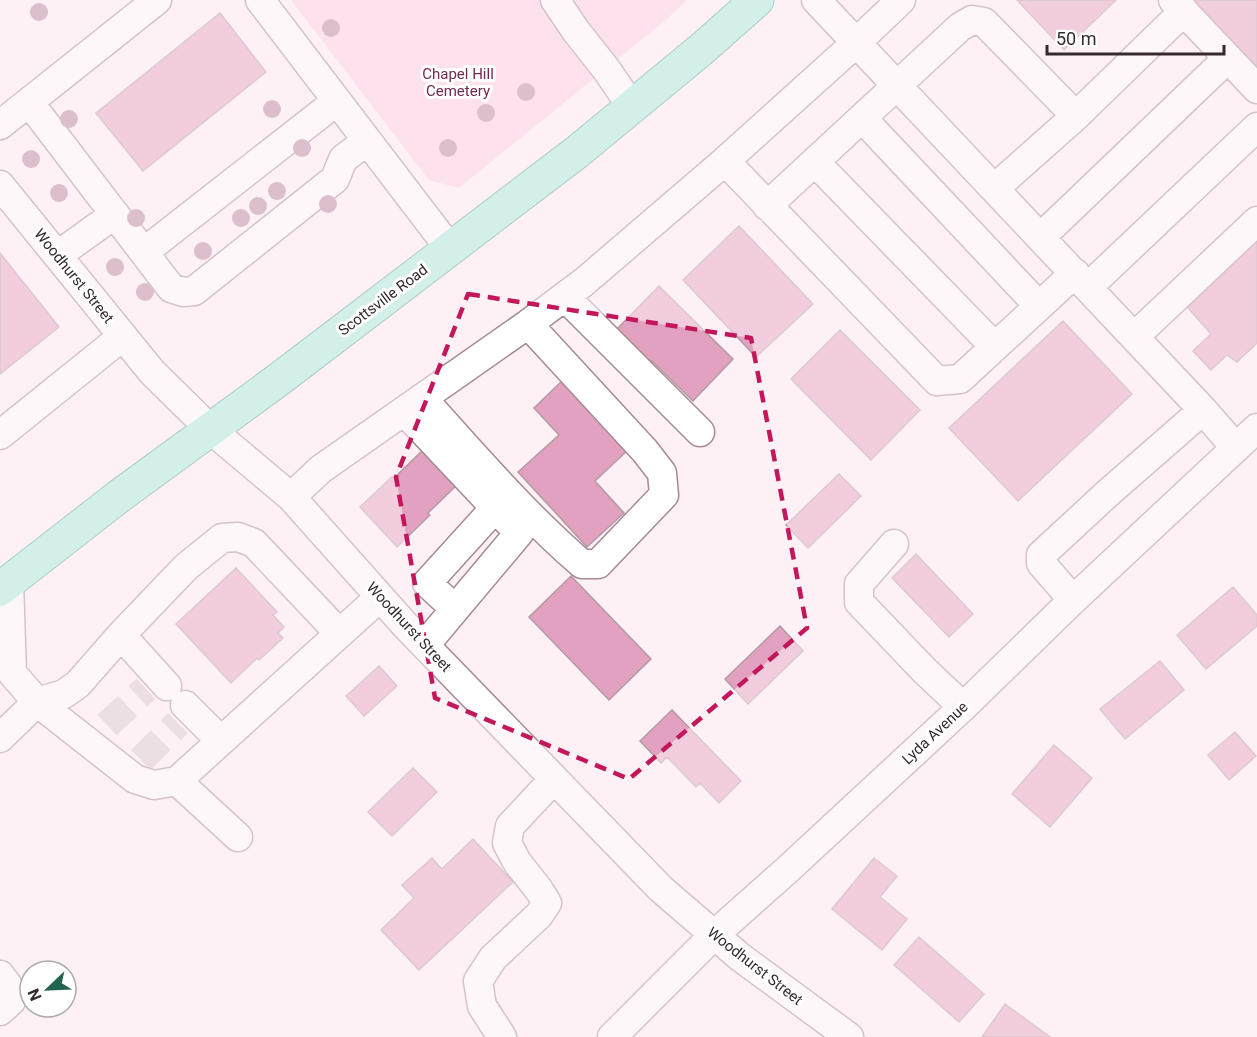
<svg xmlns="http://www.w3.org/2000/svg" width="1257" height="1037" font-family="Roboto,sans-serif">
  <rect width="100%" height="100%" fill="#fdf1f6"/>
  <!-- green -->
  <path fill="#fdcee2" d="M291,0h396l-20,19 -208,169 -30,-8z"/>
  <!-- building -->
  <path fill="#e2a2bf" stroke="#b499a5" stroke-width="1.5" d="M1017,0h99l-52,50z
    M1192,0h65v67z
    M220,13l46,59 -123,99 -47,-58z
    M739,226l74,78 -57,53 -73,-77z
    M1257,231v112l-20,19 -10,-7 -16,15 -18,-19 18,-17 -29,-33z
    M0,253l59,74 -59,47z
    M659,286l74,73 -40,42 -41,-40 -5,5 -34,-33z
    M1063,321l69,73 -114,107 -69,-73z
    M840,330l80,80 -49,50 -80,-81z
    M565,378l65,70 -35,33 29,32 -37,34 -69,-75 41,-37 -25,-27z
    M427,446l33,36 -32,31 2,2 -33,32 -37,-40 32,-30 2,1z
    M839,474l22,22 -53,52 -22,-23z
    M916,554l57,60 -24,23 -57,-59z
    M236,568l41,44 -4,3 11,12 -6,6 5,5 -24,22 -2,-2 -26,25 -55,-59z
    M571,576l80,83 -42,41 -80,-83z
    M1233,587l24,28v11l-51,43 -29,-34z
    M780,626l23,25 -55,53 -23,-25z
    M1160,661l24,29 -59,49 -25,-30z
    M379,666l18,20 -33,30 -18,-20z
    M672,710l69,71 -22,22 -19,-20 -4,4 -29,-30 -6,6 -21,-22z
    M1235,732l21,24 -27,24 -21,-25z
    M1054,745l38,33 -42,49 -38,-33z
    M413,768l24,24 -45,44 -24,-24z
    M473,839l40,43 -94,88 -38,-40 33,-32 -12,-13 30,-27 10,11z
    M874,858l23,18 -17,21 27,22 -25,31 -50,-41z
    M919,937l65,57 -25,28 -65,-57z
    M1005,1004l45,33h-68z"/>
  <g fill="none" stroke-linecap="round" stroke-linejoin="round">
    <!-- minor-tunnel -->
    <path stroke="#d5c9ce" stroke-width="28" stroke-dasharray="28 14" stroke-linecap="butt" d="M107,725l39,-36
      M141,760l37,-37"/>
    <defs>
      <path id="minor" d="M260,0l190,249
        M555,0l21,31 30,38 26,38
        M816,0l387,410 33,38
        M1173,0l84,89
        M29,102l142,186 12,4 11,-1 141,-112 8,-20 24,-18
        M862,118l177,188
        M0,125l157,-125
        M725,161l212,220 23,-2 115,-106
        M815,162l180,185
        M0,185l152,187 58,57 81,68 115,129 255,263 79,68 109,80
        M995,188l81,-72
        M767,206l193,-179 12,-7 12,2 92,94 108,-105
        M1041,237l187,-179
        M144,252l193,-151
        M58,255l57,-41
        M1088,287l169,-160
        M565,297l135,135
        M1134,337l123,-116
        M422,398c52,57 102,116 160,166h16l66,-69 -2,-22 -17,-22 -117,-127
        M404,411l115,122 -94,112
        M0,435l123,-99
        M291,497l30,-28 207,-145 56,-42 141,-121 132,-119 44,-42
        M894,544l-35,40v18l65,68 39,37
        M1073,600l-32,-37v-8l67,-62 95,-83
        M455,609l-28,-26 68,-75
        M167,686l-46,-51 65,-68 36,-29 16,-1 16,6 85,90
        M37,702l98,77 19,6 23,-4
        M37,702l27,-8 14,-10 43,-49
        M185,705l36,36 159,-144
        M0,738l37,-36 -25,-29 -3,-91
        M221,741l-44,40 61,56
        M0,975l7,9 4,17 -11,10
        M502,1037l-20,-31 -4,-25 15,-23 46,-43 8,-12 -8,-13 -22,-28 -10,-19 3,-17 44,-47
        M612,1037l102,-102 72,-64 177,-164 110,-107 184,-172"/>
      <path id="major" d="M0,589l118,-92 160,-117 299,-228 126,-104 54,-48"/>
    </defs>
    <!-- minor casing -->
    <use href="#minor" stroke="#a58a96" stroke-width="31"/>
    <!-- major casing -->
    <use href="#major" stroke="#4fa28c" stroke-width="35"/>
    <!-- minor -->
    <use href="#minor" stroke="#fff" stroke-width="28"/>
    <!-- major -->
    <use href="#major" stroke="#9eeed9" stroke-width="33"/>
  </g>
  <!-- trees -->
  <g fill="#b1839b">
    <circle cx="39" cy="12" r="9"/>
    <circle cx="331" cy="28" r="9"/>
    <circle cx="526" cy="92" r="9"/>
    <circle cx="272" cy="109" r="9"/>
    <circle cx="486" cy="113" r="9"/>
    <circle cx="69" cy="119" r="9"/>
    <circle cx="302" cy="148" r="9"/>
    <circle cx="448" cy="148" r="9"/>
    <circle cx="31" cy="159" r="9"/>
    <circle cx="277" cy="191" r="9"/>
    <circle cx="59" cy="193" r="9"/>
    <circle cx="328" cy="204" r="9"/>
    <circle cx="258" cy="206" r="9"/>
    <circle cx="136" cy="218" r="9"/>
    <circle cx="241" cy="218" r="9"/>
    <circle cx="203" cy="251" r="9"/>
    <circle cx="115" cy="267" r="9"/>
    <circle cx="145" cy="292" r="9"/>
  </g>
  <!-- marked area -->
  <path d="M0 0H1257V1037H0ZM468,294l283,44 56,290 -178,151 -194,-81 -39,-221z" fill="#fdf1f6" fill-opacity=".55" fill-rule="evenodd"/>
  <path fill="none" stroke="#c2185b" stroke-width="4.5" stroke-dasharray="12 8" stroke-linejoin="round" d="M468,294l283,44 56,290 -178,151 -194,-81 -39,-221z"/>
  <g text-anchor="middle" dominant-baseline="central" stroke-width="6" stroke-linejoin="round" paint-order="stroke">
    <!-- park labels -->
    <g font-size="15" fill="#732950" stroke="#fff">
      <text x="458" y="74">Chapel Hill<tspan x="458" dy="17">Cemetery</tspan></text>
    </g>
    <!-- street labels -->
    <g font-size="15" fill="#352a2e" stroke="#fff">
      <text transform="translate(74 276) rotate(51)">Woodhurst Street</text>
      <text transform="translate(383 300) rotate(-37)">Scottsville Road</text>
      <text transform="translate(409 627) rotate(47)">Woodhurst Street</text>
      <text transform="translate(935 733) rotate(-43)">Lyda Avenue</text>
      <text transform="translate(755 966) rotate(38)">Woodhurst Street</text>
    </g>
  </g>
  <!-- north arrow -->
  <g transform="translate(48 989) rotate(247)"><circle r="28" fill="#ffffff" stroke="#aeaaab" stroke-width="1.5"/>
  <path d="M0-4.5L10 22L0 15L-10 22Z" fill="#226352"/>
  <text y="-9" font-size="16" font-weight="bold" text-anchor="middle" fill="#352a2e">N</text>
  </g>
  <!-- scale -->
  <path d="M1047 45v9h177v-9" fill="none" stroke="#352a2e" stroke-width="3"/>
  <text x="1056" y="45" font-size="18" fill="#352a2e" stroke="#ffffff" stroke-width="4.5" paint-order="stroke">50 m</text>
</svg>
